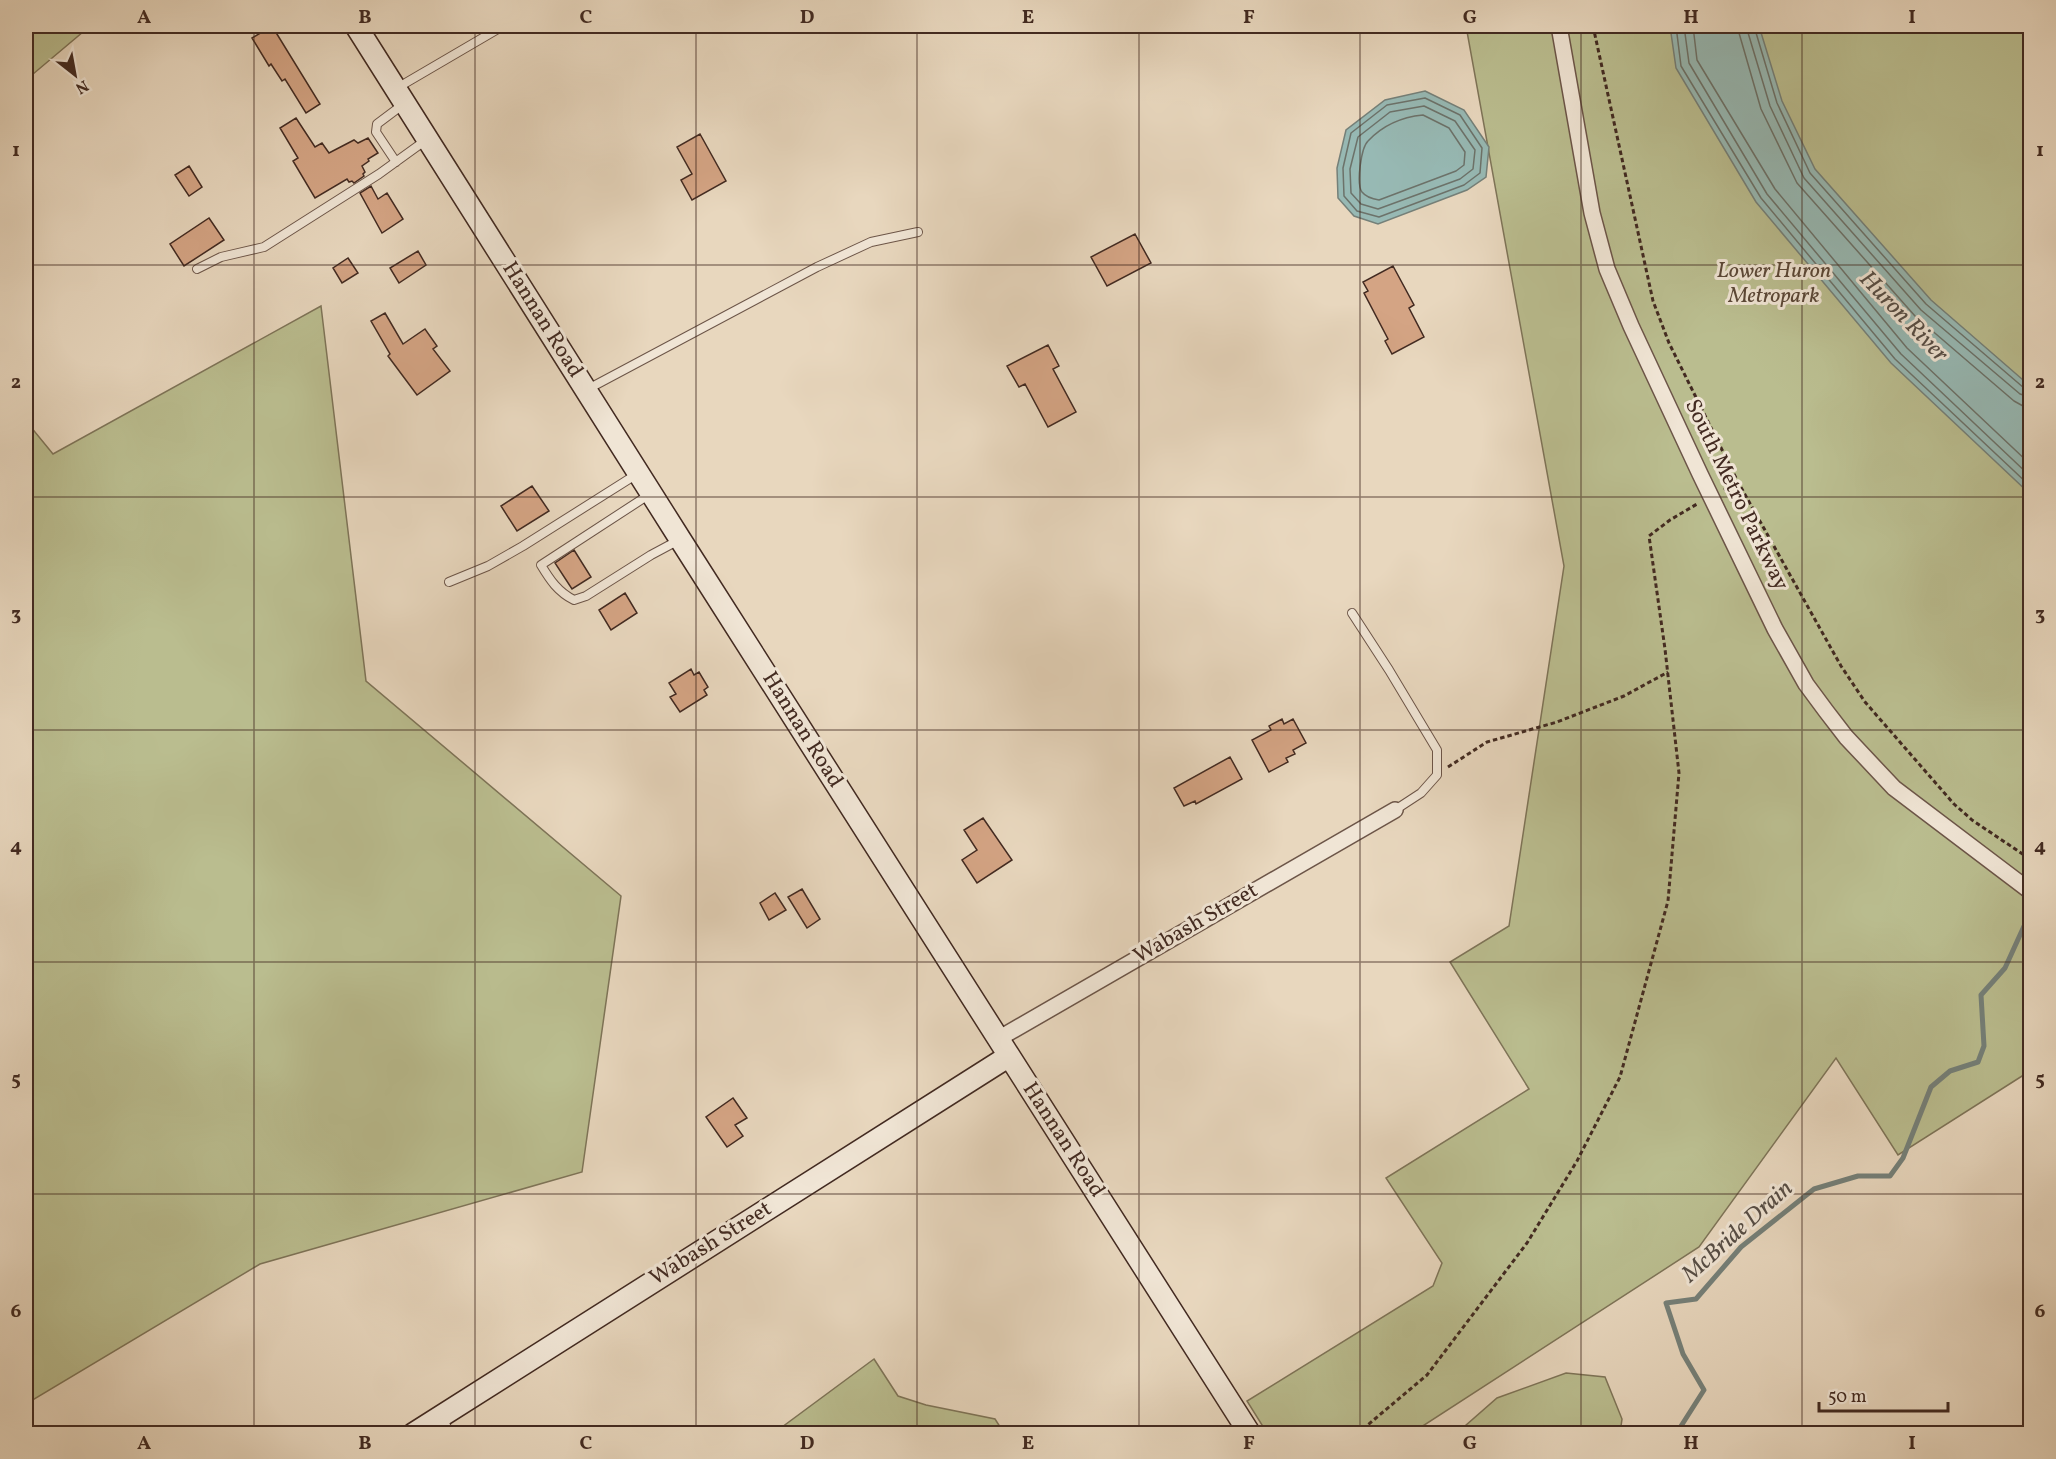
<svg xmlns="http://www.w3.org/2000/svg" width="2056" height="1459" font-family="Vollkorn,serif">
  <rect width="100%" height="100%" fill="#e8d7be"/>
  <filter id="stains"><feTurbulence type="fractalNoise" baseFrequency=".00333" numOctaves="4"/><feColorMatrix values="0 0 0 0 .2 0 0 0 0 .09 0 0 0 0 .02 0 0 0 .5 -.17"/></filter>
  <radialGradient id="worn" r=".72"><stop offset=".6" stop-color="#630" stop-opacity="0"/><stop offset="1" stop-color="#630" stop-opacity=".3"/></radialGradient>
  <!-- green -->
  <path fill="#babd8f" stroke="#7e7458" stroke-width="1.5" d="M26,26h64l-64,54z
    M1466,26h564v1045l-132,84 -62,-97 -137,189 -287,186h-145l-20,-32 186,-115 9,-23 -56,-85 143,-89 -79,-127 59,-36 55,-360z
    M321,306l45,375 255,215 -39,276 -322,92 -234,140v-983l27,33z
    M874,1359l24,37 28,9 69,14 9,14h-230z
    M1566,1373l39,4 17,42 -2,14h-163l40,-35z"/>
  <!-- water -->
  <path fill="#97b9b4" stroke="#758079" stroke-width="1.5" d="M1670,26h89l23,75 33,68 116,131 99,86v108l-139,-131 -135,-161 -80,-134z
    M1425,91l39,19 25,37 -3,30 -19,13 -89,34 -24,-8 -16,-18 -1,-30 9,-38 39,-30z"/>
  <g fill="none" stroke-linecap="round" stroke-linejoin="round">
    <!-- shore -->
    <path stroke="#6c726a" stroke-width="1.5" d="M1676,26l5,40 80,132 134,161 135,127
      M1684,26l5,37 78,131 134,160 129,122
      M1693,26l4,34 78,129 132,159 123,116
      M1737,26l24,83 36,74 118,133 99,85 9,5h7
      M1746,26l24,80 34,72 117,132 99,84 10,3
      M1754,26l23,77 33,70 116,131 98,84 6,2
      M1425,98l35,17 22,33 -2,25 -16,12 -85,32 -22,-6 -13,-15 -1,-28 8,-35 36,-28z
      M1424,106l31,15 20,29 -2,19 -13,10 -82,30 -17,-5 -10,-11 -1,-24 8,-32 32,-25z
      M1423,115l26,13 16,24 -1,13 -8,6 -77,29c-7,-1 -13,-3 -17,-8 -6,-8 -1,-44 6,-51 15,-16 34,-24 55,-26z"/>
    <!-- stream -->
    <path stroke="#758079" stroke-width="5" d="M1676,1434l28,-44 -21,-36 -17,-51 30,-4 45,-52 73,-58 44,-13h32l13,-18 28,-71 19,-16 28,-9 6,-16 -3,-51 24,-27 20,-44"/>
  </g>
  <!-- building -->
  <path fill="#d4a484" stroke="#422a21" stroke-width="1.5" d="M272,26l48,78 -14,9 -21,-34 -3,2 -11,-17 -2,2 -17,-28z
    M296,118l19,29 7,-4 7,10 25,-13 4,3 10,-5 10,15 -10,6 1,2 -7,5 3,6 -2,2 1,2 -10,7 -2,-2 -3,1 -2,-3 -32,19 -22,-37 5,-3 -18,-30z
    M700,134l26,47 -34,19 -11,-20 11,-6 -15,-27z
    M189,166l13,21 -13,9 -14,-21z
    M371,186l7,13 9,-6 16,26 -21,14 -22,-40z
    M209,218l15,22 -40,26 -14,-22z
    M1135,234l16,29 -44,23 -16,-29z
    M418,251l8,14 -27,18 -9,-15z
    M348,258l10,15 -16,10 -9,-15z
    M1393,266l21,39 -5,3 15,29 -32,17 -7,-13 3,-2 -24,-46 4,-2 -5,-9z
    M385,313l18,31 22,-15 12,17 -4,3 17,22 -33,24 -29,-39 2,-2 -19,-33z
    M1048,345l11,21 -6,3 23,43 -28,15 -23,-43 -6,3 -12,-21z
    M532,486l17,25 -32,20 -16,-25z
    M574,550l17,27 -19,12 -17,-26z
    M625,593l12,20 -26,17 -12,-20z
    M691,669l3,6 5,-3 9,15 -4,3 3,5 -27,17 -10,-15 6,-3 -7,-11z
    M1282,719l2,5 9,-5 13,24 -13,7 2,4 -9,4 2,4 -19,10 -17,-32 19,-10 -2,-4z
    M1230,757l12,22 -46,25 -1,-3 -11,5 -10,-18z
    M983,818l29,42 -35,23 -15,-23 15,-10 -13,-20z
    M802,889l18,30 -13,9 -19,-31z
    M775,893l11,17 -17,10 -9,-17z
    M733,1098l14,20 -12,7 8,11 -16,11 -21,-30z"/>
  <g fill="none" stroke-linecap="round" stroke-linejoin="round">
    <defs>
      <path id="lane" d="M397,88l106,-62
        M396,162l-20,-30 1,-8 28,-21
        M197,269l24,-12 43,-10 115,-73 47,-34
        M588,389l229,-122 54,-25 47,-10
        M650,494l-109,71c9,15 17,27 33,35l12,-4 65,-41 28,-15
        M449,582l39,-16 35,-20 114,-72
        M1352,613l37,57 48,80v25l-16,18 -26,17
        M442,1417l8,17"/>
      <path id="street" d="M1559,26l33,187 15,56 24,57 69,148 75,155 31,55 20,27 20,26 48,51 136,103
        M998,1039l397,-229"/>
      <path id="secondary" d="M356,26l324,513 570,895
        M413,1434l596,-378"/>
    </defs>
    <!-- lane casing -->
    <use href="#lane" stroke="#6c5548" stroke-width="10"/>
    <!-- street casing -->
    <use href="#street" stroke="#6c5548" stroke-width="18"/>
    <!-- secondary casing -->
    <use href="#secondary" stroke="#422a21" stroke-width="24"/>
    <!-- path -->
    <path stroke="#422a21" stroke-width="3" stroke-dasharray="4.5 3" stroke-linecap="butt" d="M1593,26l60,275 16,42 69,139 103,184 24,36 89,102 18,16 58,39
      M1724,490l14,-8
      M1448,767l39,-25 70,-20 67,-26 44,-24
      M1357,1434l70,-59 100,-132 50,-82 43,-84 48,-176 11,-128 -14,-124 -16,-113 21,-16 27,-16"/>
    <!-- lane -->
    <use href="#lane" stroke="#f0e5d5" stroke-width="8"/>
    <!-- street -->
    <use href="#street" stroke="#f0e5d5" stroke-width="15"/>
    <!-- secondary -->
    <use href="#secondary" stroke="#f0e5d5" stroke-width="21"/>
  </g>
  <!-- grid -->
  <path fill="none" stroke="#422a21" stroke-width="1.5" stroke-opacity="0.55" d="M254,26v1408M475,26v1408M696,26v1408M917,26v1408M1139,26v1408M1360,26v1408M1581,26v1408M1802,26v1408M26,265h2004M26,497h2004M26,730h2004M26,962h2004M26,1194h2004"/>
  <g text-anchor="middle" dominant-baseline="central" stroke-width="6" stroke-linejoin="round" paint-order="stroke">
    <!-- park labels -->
    <g font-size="22" font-style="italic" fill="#5a4737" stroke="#f0e5d5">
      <text x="1774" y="271">Lower Huron<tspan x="1774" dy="25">Metropark</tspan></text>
    </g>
    <!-- street labels -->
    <g font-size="22" fill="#422a21" stroke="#f0e5d5">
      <text transform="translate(542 320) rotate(58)">Hannan Road</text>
      <text transform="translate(1736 495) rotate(64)">South Metro Parkway</text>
      <text transform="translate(802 730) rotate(58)">Hannan Road</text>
      <text transform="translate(1196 924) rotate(-30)">Wabash Street</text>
      <text transform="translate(1063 1140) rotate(57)">Hannan Road</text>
      <text transform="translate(711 1244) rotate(-32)">Wabash Street</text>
    </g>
    <!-- water labels -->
    <g font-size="24" font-style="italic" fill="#574e46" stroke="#f0e5d5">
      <text transform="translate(1903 317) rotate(46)">Huron River</text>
      <text transform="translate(1738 1232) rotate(-42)">McBride Drain</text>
    </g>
  </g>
  <!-- margin -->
  <rect width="2056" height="1459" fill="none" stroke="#e8d7be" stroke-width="66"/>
  <!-- north arrow -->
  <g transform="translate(75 75) rotate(149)" stroke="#f0e5d5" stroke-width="4.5" paint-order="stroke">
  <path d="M0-4.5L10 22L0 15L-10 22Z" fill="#422a21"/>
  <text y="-9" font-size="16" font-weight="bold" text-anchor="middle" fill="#422a21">N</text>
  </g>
  <!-- scale -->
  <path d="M1819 1402v9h129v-9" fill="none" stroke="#422a21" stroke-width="3"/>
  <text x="1828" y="1402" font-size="18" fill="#422a21" stroke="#f0e5d5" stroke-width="4.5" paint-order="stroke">50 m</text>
  <rect x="33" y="33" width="1990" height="1393" fill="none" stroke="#422a21" stroke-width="2"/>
  <g font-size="20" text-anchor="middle" font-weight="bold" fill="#422a21">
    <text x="144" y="23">A</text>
    <text x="365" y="23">B</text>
    <text x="586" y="23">C</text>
    <text x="807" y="23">D</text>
    <text x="1028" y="23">E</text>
    <text x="1249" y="23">F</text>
    <text x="1470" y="23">G</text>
    <text x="1691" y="23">H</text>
    <text x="1912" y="23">I</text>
    <text x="16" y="156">1</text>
    <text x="2040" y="156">1</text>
    <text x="16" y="388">2</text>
    <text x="2040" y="388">2</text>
    <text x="16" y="620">3</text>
    <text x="2040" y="620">3</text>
    <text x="16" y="852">4</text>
    <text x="2040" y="852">4</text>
    <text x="16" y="1085">5</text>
    <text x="2040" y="1085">5</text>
    <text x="16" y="1317">6</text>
    <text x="2040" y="1317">6</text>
    <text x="144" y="1449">A</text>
    <text x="365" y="1449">B</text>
    <text x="586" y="1449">C</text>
    <text x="807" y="1449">D</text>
    <text x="1028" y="1449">E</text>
    <text x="1249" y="1449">F</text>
    <text x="1470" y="1449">G</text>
    <text x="1691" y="1449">H</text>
    <text x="1912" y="1449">I</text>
  </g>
  <rect width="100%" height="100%" filter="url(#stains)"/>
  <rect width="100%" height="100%" fill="url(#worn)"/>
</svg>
